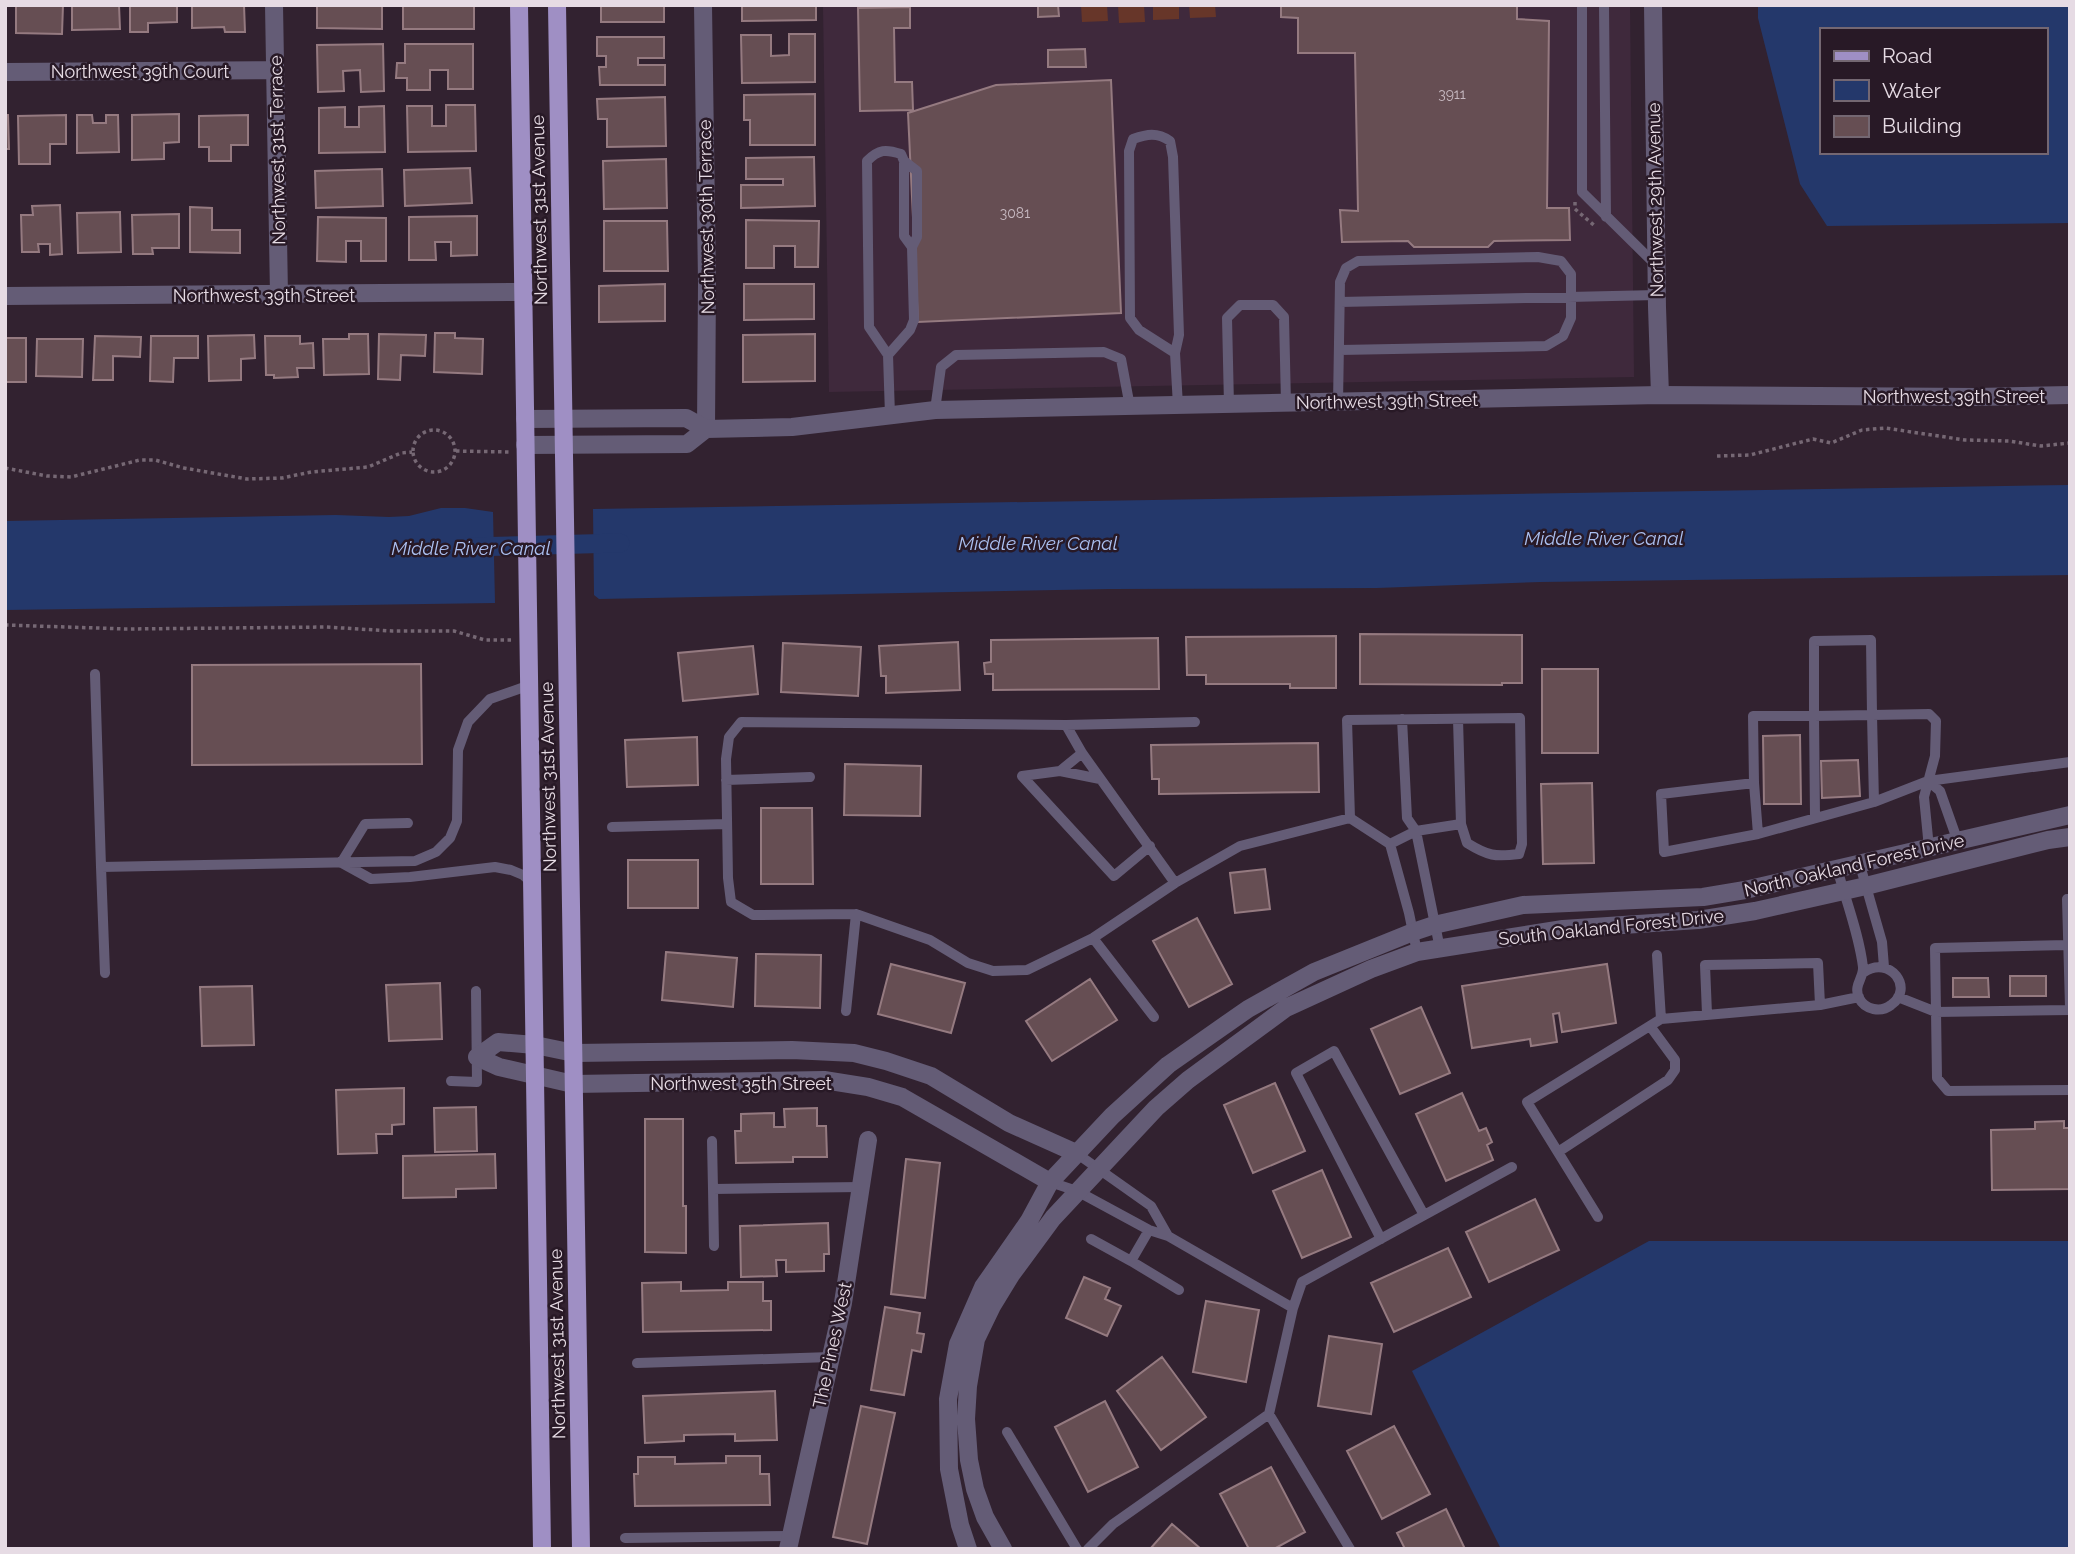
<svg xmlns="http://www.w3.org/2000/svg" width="2075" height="1554" font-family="Raleway,sans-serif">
  <rect width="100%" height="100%" fill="#322230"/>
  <!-- built -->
  <path fill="#3f293c" d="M823,5h807l4,372 -805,15z"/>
  <!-- green -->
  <path fill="#673629" d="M1081,5h26l1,16 -26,1z
    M1118,5h26l1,17 -26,1z
    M1153,5h26v14l-26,1z
    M1189,5h26l1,12 -26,1z"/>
  <!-- water -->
  <path fill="#24386b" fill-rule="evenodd" d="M1758,5h312v218l-243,3 -27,-42 -42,-166zM1821,30h224v122h-224z
    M2070,485v90l-529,7 -164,6 -267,1 -511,10 -5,-4 -1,-86z
    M441,508h24l28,4 2,91 -490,7v-89l331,-6 53,2 20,-1z
    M1649,1241h421v308h-569l-89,-178z"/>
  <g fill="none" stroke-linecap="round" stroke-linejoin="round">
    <!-- canal -->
    <path stroke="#24386b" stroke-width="19" d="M468,547l152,-4"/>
  </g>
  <!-- building -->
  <path fill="#664e53" stroke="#957a80" stroke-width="2" d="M16,5h47l-1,29 -46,-1z
    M72,5h47l1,24 -48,1z
    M130,5h47v17l-29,1v9h-18z
    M192,5h52l1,27h-20l-1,-5 -32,1z
    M317,5h65v24l-65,-1z
    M403,5h71v24h-71z
    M601,5h63v17h-63z
    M742,5h74v15l-74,1z
    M1038,5h20l1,11 -21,1z
    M1281,5h236v14l32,2 -2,187h22l1,32 -76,1 -6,6h-74l-6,-6 -66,1 -2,-32 18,1 -3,-158h-57v-35l-17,-1z
    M910,7v21h-16l1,54h17l1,28 -53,1 -2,-103z
    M789,34h26v48l-73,1 -1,-48h30v21l18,-1z
    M597,37h67v21h-26v7h27v20h-65l-1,-18h7v-11h-9z
    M383,44l1,47 -23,1 -1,-22 -17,1 1,20 -26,1 -1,-47z
    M405,44h68v45h-25v-19h-18v20h-23v-12h-11l1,-15h8z
    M1085,49l1,18h-38v-17z
    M1111,80l10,233 -203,9 -10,-209 88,-28z
    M815,94v51h-65v-25h-6v-25z
    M665,97l1,49 -59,1v-28h-9l-1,-20z
    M446,105h29l1,46 -68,1 -1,-46h25v20h14z
    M384,106l1,46 -66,1v-45l26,-1v20h14v-20z
    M179,114v28l-15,1v16l-32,1v-45z
    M5,115h3l1,34h-4z
    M66,115v29h-16v20h-31l-1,-48z
    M77,115h15l1,8h13v-8h12l1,37 -42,1z
    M248,115v30h-17v16h-22v-14h-10v-31z
    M814,157l1,49 -74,2v-23h42v-6h-37v-21z
    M666,159l1,49 -63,1 -1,-48z
    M470,168l2,35 -67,3 -1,-36z
    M382,169l1,37 -67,2 -1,-37z
    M60,205l2,49 -12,1v-11h-12l1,8h-17l-1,-37h12l-1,-9z
    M190,207l22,1v22h28v23l-50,-1z
    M120,212l1,40 -43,1 -1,-40z
    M179,214v34h-27l1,6h-20l-1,-39z
    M477,216v39l-26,1v-14h-16l1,18h-27v-43z
    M318,217l68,1v43h-25v-20h-15v21l-29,-1z
    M746,220l73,1 -1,46h-23v-21h-21v22h-28z
    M604,221h63l1,50h-64z
    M665,284v37l-66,1v-36z
    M744,284h70v35l-70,1z
    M435,333h20v5l28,1 -1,35 -48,-2z
    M349,334h19l1,40 -45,1 -1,-36h26z
    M379,334l47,1 -1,21 -24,-1 -1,25 -22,-1z
    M815,334v47l-72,1v-47z
    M254,335l1,23 -14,1v21l-32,1 -1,-45z
    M95,336l46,1 -1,20 -27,-1v24h-20z
    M151,336h47v22h-24l-1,24 -23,-1z
    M265,336h35v8l13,-1 1,25h-17l1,9 -24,1v-3h-8z
    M5,338h21v44h-21z
    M37,339h46l-1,38 -46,-1z
    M1360,634l162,1v48h-20v2l-142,-1z
    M1336,636v52h-46v-4h-84v-9h-19l-1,-38z
    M1158,638l1,51 -166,1v-16h-8l-1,-11 7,-1v-22z
    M958,642l2,48 -74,3v-17h-5l-2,-30z
    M783,643l78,4 -3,49 -77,-4z
    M753,646l5,48 -75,7 -5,-48z
    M421,664l1,100 -230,1v-100z
    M1542,669h56v84h-56z
    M1800,735l1,69h-37l-1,-68z
    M697,737l1,48 -71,2 -2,-47z
    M1318,743l1,49 -160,2v-15h-7l-1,-34z
    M1858,760l2,36 -38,2 -1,-37z
    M845,764l76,2 -1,50 -76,-1z
    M1592,783l2,80 -51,1 -2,-80z
    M761,808h51l1,76h-52z
    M628,860h70v48h-70z
    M1265,869l5,40 -35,4 -5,-40z
    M1197,918l35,66 -43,23 -36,-66z
    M666,952l71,6 -4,49 -71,-7z
    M756,954l65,1 -1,53 -65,-2z
    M891,964l74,19 -14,50 -73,-19z
    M1607,964l9,59 -54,9 -3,-19 -6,1 4,28 -26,4 -1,-7 -58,9 -10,-62z
    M2010,976h36v20h-36z
    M1953,978h35l1,19h-36z
    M1090,979l27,41 -65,41 -26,-40z
    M440,983l2,56 -53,2 -3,-56z
    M252,986l2,59 -52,1 -2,-59z
    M1421,1007l29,66 -50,21 -29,-65z
    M1275,1083l30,68 -52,22 -29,-68z
    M404,1088v36l-12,1v9h-16l1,19 -39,1 -2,-64z
    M1462,1093l17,38 7,-3 6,14 -5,3 6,15 -47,21 -30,-67z
    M476,1107l1,44 -42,1 -1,-44z
    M817,1108v18h9l1,31h-34v5l-57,1 -1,-32h6v-17l33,-1v14h11l-1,-18z
    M645,1119h38v87h3v47l-41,-1z
    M2064,1121v7h6v61l-78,1 -1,-60 44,-1v-7z
    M495,1154l1,34 -40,1v8l-53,1v-42z
    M906,1159l34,4 -15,135 -34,-4z
    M1322,1170l29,67 -49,21 -29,-67z
    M1535,1199l24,51 -70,32 -23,-50z
    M828,1223l1,31h-5v17l-38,1v-12h-10l1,16 -36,1 -1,-51z
    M1448,1248l23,49 -77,35 -23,-49z
    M1084,1277l26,11 -5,11 16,7 -14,30 -41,-18z
    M681,1282v9l47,-1v-8h35v19h8v29l-128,2 -1,-49z
    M1206,1301l53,9 -13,72 -53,-10z
    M885,1307l35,6 -3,20 7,1 -3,18 -9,-2 -8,45 -33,-5z
    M1329,1336l53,8 -11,70 -53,-8z
    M1162,1357l44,60 -45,33 -44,-59z
    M775,1391l2,49 -42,1v-7l-51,1v6l-39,2 -2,-47z
    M1105,1401l33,66 -50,25 -33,-65z
    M861,1406l34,7 -28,131 -34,-7z
    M1394,1426l36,68 -48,25 -35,-68z
    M726,1456h34v18h9l1,31 -135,1 -1,-32h4v-17h37v7l51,-1z
    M1271,1467l34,65 -31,17h-25l-29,-55z
    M1446,1509l19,40h-60l-8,-16z
    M1172,1524l29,25h-51z"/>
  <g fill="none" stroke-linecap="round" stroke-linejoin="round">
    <!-- path -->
    <path stroke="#766874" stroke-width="3.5" stroke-dasharray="3.5 3.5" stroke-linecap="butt" d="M1575,202v7l21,18
      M413 451a21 21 0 1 1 42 0a21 21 0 1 1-42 0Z
      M456,451l54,1
      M1717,456l33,-1 63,-16 18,4 31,-13 23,-2 80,12 44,1 32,5 29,-3
      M5,468l42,8 24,1 69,-17h15l29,8 63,11 35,-1 29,-6 57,-5 33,-14 11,-1
      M5,625l122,4 199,-2 66,4h62l31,9h28"/>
    <!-- service -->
    <path stroke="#645c76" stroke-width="10" d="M1582,5v187l74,73
      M1604,5l2,212
      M904,161l13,10v66l-5,10
      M1340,302l317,-7
      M1175,353l-36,-23 -9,-12 -1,-167 4,-12c14,-5 24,-7 37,2l3,16 6,178 -4,18 3,53
      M888,355l22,-25 4,-10 -2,-73 -8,-11v-75l-3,-7c-15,-5 -22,-5 -34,7l2,166 19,28 2,60
      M1338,403l2,-121 6,-14 12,-7 180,-4 23,4 10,13v44l-8,18 -17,10 -206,4
      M1229,405l-2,-87 13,-13h33l11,12 2,87
      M935,410l6,-43 15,-12 148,-3 17,7 9,48
      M95,674l6,193 314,-6 21,-9 14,-14 7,-17 1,-71 10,-28 22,-23 40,-14
      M1402,719l5,99 9,13 24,118
      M1458,719l3,105
      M1195,722l-129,3 -325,-3 -12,15 -3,22 2,119 3,24 22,13 103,-1 74,26 38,23 25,8 34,-1 66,-32 82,-55 65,-37 110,-28 40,26 26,-13 45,-7 6,19c21,13 28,14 52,11l3,-10 -2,-126 -173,2 3,98
      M1066,725l16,28 93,130
      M1082,753l-22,18 -38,5 92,100 36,-30
      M1060,771l40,8
      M726,780l84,-3
      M1928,781l12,10 18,51
      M1754,783l4,51 -94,18 -3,-58 93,-11 -1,-67h61l1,102
      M1874,802l-2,-87 -58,1v-75l57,-1 1,75 57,-1 7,7 -1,35 -11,41 5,51
      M612,827l115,-3
      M1758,834l116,-32 54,-21 142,-19
      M1390,844l19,69 8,39
      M341,863l24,-39 43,-1
      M342,863l29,16 39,-2 85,-10 16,3 12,5 8,7
      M1860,865l22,77 2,25
      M101,867l4,106
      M1837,868c9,33 22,66 26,99 1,11 -10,18 -4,31 6,12 22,15 32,7 24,-17 -1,-50 -27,-33
      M2070,899h-3l3,108
      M1093,938l61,79
      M2068,945l-133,3 1,64 134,-2
      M1657,955l4,64
      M1898,997l38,15 1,66 11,13 122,-1
      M846,1011l10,-97
      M1707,1014l-2,-49 113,-2 2,42
      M451,1081l26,1 -1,-91
      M712,1141l1,48 148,-2
      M1558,1152l110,-72 7,-10v-10l-25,-34
      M1050,1182l27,9 72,39 19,6 -17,-30 -75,-53
      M713,1189l1,57
      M1598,1217l-71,-115 134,-83 159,-14 39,-8
      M1168,1236l125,72 9,-26 210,-115
      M1091,1239l40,22 18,-31
      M1381,1239l-85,-166 38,-22 90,164
      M1131,1261l48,29
      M637,1363l194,-6
      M1269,1414l81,135
      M1007,1432l70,117
      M625,1538l166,-2
      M1088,1549l25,-25 156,-110 24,-106"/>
    <!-- minor -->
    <path stroke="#645c76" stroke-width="18" d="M274,5l5,290
      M703,5l4,277 -1,147
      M1653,5l4,302 3,88
      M5,72l270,-2
      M5,296l519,-4
      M1050,1182l-148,-85 -34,-10 -44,-7 -251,4 -74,-17 -22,-10 21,-15 37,3 39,8 218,-3 62,3 32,8 45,15 78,47 67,30
      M788,1549l55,-246 25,-163
      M968,1549l-8,-24 -11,-56 -1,-70 10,-55 25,-57 46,-66 21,-39 62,-66 56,-51 80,-56 66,-37 99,-40 21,-7 89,-20 180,-8 42,-7 325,-75
      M1003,1549l-18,-32 -10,-28 -6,-29 -3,-41 2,-33 8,-47 16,-33 19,-31 42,-57 103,-110 32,-28 98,-72 85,-39 46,-17 146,-23 135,-9 57,-9 111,-25 182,-46 22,-3"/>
    <!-- tertiary -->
    <path stroke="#645c76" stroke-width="18" d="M525,419l161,-1 20,11 86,-2 143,-17 725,-15 317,2 93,-2
      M525,445l162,-1 19,-15"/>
    <!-- primary -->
    <path stroke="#9f8fc4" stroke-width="18" d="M519,5l23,1544
      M557,5l24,1544"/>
  </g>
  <g text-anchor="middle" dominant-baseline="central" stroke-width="5" stroke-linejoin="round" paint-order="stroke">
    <!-- number labels -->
    <g font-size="14" fill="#c6b8c0">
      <text x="1452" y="94">3911</text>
      <text x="1015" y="213">3081</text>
    </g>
    <!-- street labels -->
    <g font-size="18" fill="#e6dbe4" stroke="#281926">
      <text x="140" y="71">Northwest 39th Court</text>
      <text transform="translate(277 150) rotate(-91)">Northwest 31st Terrace</text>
      <text transform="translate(1655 200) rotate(-91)">Northwest 29th Avenue</text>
      <text transform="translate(539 210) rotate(-91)">Northwest 31st Avenue</text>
      <text transform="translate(706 217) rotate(-91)">Northwest 30th Terrace</text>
      <text x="264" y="295">Northwest 39th Street</text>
      <text x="1954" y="396">Northwest 39th Street</text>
      <text transform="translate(1387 401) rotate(-1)">Northwest 39th Street</text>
      <text transform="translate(548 777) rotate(-91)">Northwest 31st Avenue</text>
      <text transform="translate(1854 865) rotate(-13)">North Oakland Forest Drive</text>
      <text transform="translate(1611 927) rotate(-6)">South Oakland Forest Drive</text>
      <text x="741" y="1083">Northwest 35th Street</text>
      <text transform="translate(557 1344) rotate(-91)">Northwest 31st Avenue</text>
      <text transform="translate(832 1345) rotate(-78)">The Pines West</text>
    </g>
    <!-- water labels -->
    <g font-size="19" font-style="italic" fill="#aabff0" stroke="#281926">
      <text x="1604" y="538">Middle River Canal</text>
      <text x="1038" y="543">Middle River Canal</text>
      <text x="471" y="548">Middle River Canal</text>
    </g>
  </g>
  <!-- border -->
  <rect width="2075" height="1554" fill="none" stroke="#e6dbe4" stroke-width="14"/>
  <!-- legend -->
  <rect x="1820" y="28" width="228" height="126" fill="#281926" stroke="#746772" stroke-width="2"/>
  <rect x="1834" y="51" width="35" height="10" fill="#9f8fc4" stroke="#746772" stroke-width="2"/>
  <text x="1882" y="63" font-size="21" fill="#e6dbe4">Road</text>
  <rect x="1834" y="80" width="35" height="21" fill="#24386b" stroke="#746772" stroke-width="2"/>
  <text x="1882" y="98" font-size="21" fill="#e6dbe4">Water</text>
  <rect x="1834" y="116" width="35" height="21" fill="#664e53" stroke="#746772" stroke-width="2"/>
  <text x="1882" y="133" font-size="21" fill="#e6dbe4">Building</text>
</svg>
